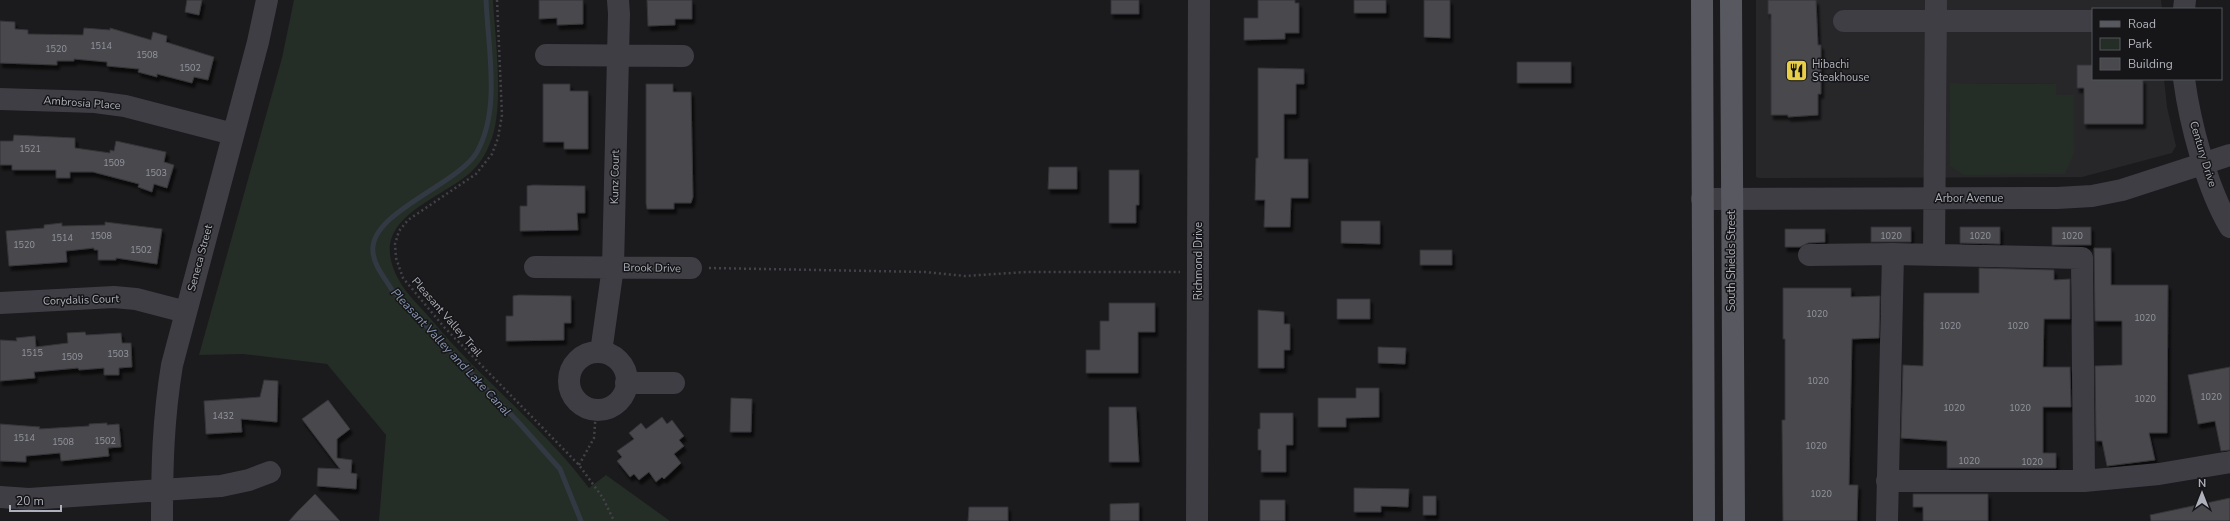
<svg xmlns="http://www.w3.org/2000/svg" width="2230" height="521" font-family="'Nunito Sans',sans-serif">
  <defs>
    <filter id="shadow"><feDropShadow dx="2.5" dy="4.5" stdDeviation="1" flood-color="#0009"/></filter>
  </defs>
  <rect width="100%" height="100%" fill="#1b1b1d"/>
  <!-- built -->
  <path fill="#27272a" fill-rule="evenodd" d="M1756,0h405l1,9h-69v70h71l3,28 9,39 -4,7 -90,24 -323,1 -3,-1zM1950,83l105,1 1,11 -106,71z"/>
  <!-- green -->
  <path fill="#252d27" d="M294,0h199c2,38 12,110 -3,143 -4,11 -11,22 -20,30 -36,30 -105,47 -71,107 7,14 21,26 31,38 49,60 112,107 159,170l17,-13 64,46h-291l7,-86 -59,-71 -84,-10 -44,1 83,-297z
    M1950,83l106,1v11h18v58l-9,21 -101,1 -14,-9z"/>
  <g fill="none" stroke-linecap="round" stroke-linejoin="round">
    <!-- stream -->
    <path stroke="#333942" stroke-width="5" d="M486,0c2,48 15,109 -9,152 -18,32 -109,61 -104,100 1,14 12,26 19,38l128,134 40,45 21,52"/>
  </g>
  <!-- building -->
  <path fill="#48484d" stroke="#353539" filter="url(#shadow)" d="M187,0h15l-3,15 -14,-3z
    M539,0h44v24l-26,1v-7l-18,1z
    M647,0h45v19h-17v6l-27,1z
    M1111,0h28v14h-28z
    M1258,0h37v3h4v30h-14v6l-41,1v-22h14z
    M1354,0h32v13h-32z
    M1424,0h26v38l-26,-1z
    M1768,0h48l2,45h3v49h-3v21l-30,2v-2h-17v-101h-3z
    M0,21l15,1v7l13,1v4l55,1 1,-7 26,2v-2l41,12 2,-8 14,4 -1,6 48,15 -6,23 -14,-3 -2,6 -35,-9v3l-19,-5 1,-3 -32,-3v-4l-33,-3v2h-17v4l-57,-2z
    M1517,62h54v21h-54z
    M2077,65h16v14h50v45h-59v-36h-7z
    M1258,68l46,1v15h-8v30h-12v45h24v39h-17l-1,29h-26l1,-27h-10l1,-42h2z
    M543,84h27v7h18v58h-24v-7h-21z
    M646,84h27v8h18l2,105 -2,6h-17v6h-27l-1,-6z
    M14,135l61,3v10l35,5v-3l4,1 2,-10 50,11 -2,10 10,3 -7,23 -13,-4 -2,8 -14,-5 1,-3 -46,-12h-23v6h-14v-8h-44v-5h-12v-24h13z
    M1049,167h28v22h-29z
    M1109,170h30v35h-3v18h-27z
    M533,185l52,1v27h-8l1,17 -58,1v-25h7v-20z
    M1341,221h39v23l-39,-1z
    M105,222l57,7 -5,35 -41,-6v2h-18v-10h-4v-2l-28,3 1,11 -58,4 -3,-35 38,-3v-3l18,-2v3l43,-1z
    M1871,227h40v15h-40z
    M1960,227h40v17l-40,-1z
    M2052,227h39v18h-39z
    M1785,229h40v13l-17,1 -8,4h-15z
    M2094,248h17v37h57l-1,148h-18l6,27 -48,6 -5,-25h-6l-1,-75 27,-1v-44h-27z
    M1420,250h32v15h-32z
    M1979,268l75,2v10l16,-1v40h-26l-1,48h27l1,40h-28v46h13v15h-109v-27l-46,-3 2,-73 20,1 1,-73h55z
    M1783,288h68v9l29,-1 -1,42 -27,1 -3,146h9l-1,36h-74l-1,-101h3v-81h-2z
    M519,295l52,1v27h-7v17l-58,1v-25h7v-20z
    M1337,299h33v20h-33z
    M1109,303h46v29h-17v41h-52v-23h14v-29h9z
    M1258,310l26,2v12h6v26h-6v18h-26z
    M85,332l1,3 35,-2 1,10h9l1,24 -13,1v7h-15v-7l-25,2 -1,-2 -44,4 1,6 -35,3v-41l17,1 -1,-3 19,-2 1,11 32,-4 -1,-10z
    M1378,347l28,1 -1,16 -27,-1z
    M2230,367v83l-9,1 -6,-30 -17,3 -10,-49z
    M264,380l14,1 -1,41 -36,-3 1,13 -36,2 -2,-33 56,-4z
    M1356,388h23v29l-33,1v9h-28v-29h38z
    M731,398l21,1 -1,33h-21z
    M328,400l22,29 -13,10v19l15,2 -1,13 6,1 -1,15 -39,-3 1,-18 22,1 -38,-50z
    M1109,407h27l3,55h-30z
    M1260,413h33v32h-7v27h-25v-22h-3v-21h2z
    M662,417l5,7 5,-4 12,16 -5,4 5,6 -10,8 7,9 -17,16 -2,-2 -6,5 -7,-10 -10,8 -5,-6 -4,3 -13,-16 5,-4 -5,-6 17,-12 -5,-6 12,-10 5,6z
    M107,423v2l12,-1 2,23 -13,1 1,8 -48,5 -1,-8 -34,3v6l-26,-1v-37l40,3 -1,2 50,-3v-2z
    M1354,488l55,1 -1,18 -27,-1v6h-27z
    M315,494l25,27h-51l8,-9z
    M1913,494h75v27h-65v-14h-10z
    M1423,496h13v19h-13z
    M2230,498v23h-79l-1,-6z
    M1260,500h25v21h-25z
    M1139,503v18h-29v-17z
    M969,507h39v14h-40z"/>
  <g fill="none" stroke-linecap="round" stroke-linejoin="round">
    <!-- path -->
    <path stroke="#424348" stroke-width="2.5" stroke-dasharray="2 3" stroke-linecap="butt" d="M497,0l5,115 -4,23 -6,16 -16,20 -68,46 -9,11 -4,13 1,14 7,20 41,49 135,138 24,33 11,23
      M709,268l216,4 40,4 61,-4h154
      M579,465l15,-27 2,-28"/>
    <!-- minor -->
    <path stroke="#3e3e44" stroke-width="22" d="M2184,9l1,-9
      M1844,21h249
      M546,55l137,1
      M2184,79c6,45 23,109 46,148
      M0,99l95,3 30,4 108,28
      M1702,199l355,-1 35,-2 30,-6 108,-35
      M1934,254l2,-254
      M1809,255l84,-1
      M535,267l156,1
      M0,303l114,-6 22,2 50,13
      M601,352l12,-85 6,-253 -1,-14
      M569 381a29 29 0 1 1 58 0a29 29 0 1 1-58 0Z
      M626,383h48
      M1887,481h197
      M0,497l29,2 192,-13 28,-6 21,-8
      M162,521c0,-55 1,-101 10,-156l86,-323 9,-42
      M1197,521l2,-521
      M1887,521l6,-267 189,4 2,223 75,-7 71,-12"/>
    <!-- major -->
    <path stroke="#585860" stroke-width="22" d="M1702,0l2,521
      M1731,0l3,521"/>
  </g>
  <!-- icons -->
  <defs>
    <symbol id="restaurant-square" viewBox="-11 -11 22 22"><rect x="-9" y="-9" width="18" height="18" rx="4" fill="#e8cf47" stroke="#161618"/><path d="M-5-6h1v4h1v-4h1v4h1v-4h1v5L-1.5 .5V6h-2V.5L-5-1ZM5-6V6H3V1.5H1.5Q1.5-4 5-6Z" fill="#111"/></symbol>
  </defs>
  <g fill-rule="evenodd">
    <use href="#restaurant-square" x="1784" y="58" width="25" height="25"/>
  </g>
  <g text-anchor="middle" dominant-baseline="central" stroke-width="3" stroke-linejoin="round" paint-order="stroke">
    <!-- number labels -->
    <g font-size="9" fill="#9496a0">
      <text x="101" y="46">1514</text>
      <text x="56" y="49">1520</text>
      <text x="147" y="55">1508</text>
      <text x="190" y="68">1502</text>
      <text x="30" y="149">1521</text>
      <text x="114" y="163">1509</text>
      <text x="156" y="173">1503</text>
      <text x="101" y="236">1508</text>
      <text x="1891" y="236">1020</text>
      <text x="1980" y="236">1020</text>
      <text x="2072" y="236">1020</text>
      <text x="62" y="238">1514</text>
      <text x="24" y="245">1520</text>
      <text x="141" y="250">1502</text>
      <text x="1817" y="314">1020</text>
      <text x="2145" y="318">1020</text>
      <text x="1950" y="326">1020</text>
      <text x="2018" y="326">1020</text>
      <text x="32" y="353">1515</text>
      <text x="118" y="354">1503</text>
      <text x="72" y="357">1509</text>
      <text x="1818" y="381">1020</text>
      <text x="2211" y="397">1020</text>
      <text x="2145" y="399">1020</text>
      <text x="1954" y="408">1020</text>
      <text x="2020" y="408">1020</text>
      <text x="223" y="416">1432</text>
      <text x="24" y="438">1514</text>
      <text x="105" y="441">1502</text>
      <text x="63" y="442">1508</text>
      <text x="1816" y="446">1020</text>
      <text x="1969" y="461">1020</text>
      <text x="2032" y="462">1020</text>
      <text x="1821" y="494">1020</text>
    </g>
    <!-- poi labels -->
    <g font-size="11" fill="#aeb0bb" stroke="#161618" text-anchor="start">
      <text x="1812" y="64">Hibachi<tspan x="1812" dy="13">Steakhouse</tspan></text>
    </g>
    <!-- street labels -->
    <g font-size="11" fill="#aeb0bb" stroke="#161618">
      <text transform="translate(82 103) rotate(4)">Ambrosia Place</text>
      <text transform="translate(2203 154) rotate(73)">Century Drive</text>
      <text transform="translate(615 177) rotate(-89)">Kunz Court</text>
      <text x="1969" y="198">Arbor Avenue</text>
      <text transform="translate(200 258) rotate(-75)">Seneca Street</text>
      <text transform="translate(1198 261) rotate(-90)">Richmond Drive</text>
      <text transform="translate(1731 261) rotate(-90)">South Shields Street</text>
      <text transform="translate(652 268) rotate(1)">Brook Drive</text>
      <text transform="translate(81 300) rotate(-2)">Corydalis Court</text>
      <text transform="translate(447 317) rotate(49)">Pleasant Valley Trail</text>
    </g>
    <!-- water labels -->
    <g font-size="12" font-style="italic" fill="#8897b4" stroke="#161618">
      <text transform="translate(451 352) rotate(47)">Pleasant Valley and Lake Canal</text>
    </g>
  </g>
  <!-- legend -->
  <rect x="2092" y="8" width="130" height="72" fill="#161618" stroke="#535459"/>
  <rect x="2100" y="21" width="20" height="6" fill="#585860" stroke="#535459"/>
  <text x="2128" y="28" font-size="12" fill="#aeb0bb">Road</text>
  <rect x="2100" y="38" width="20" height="12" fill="#252d27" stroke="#535459"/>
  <text x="2128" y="48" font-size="12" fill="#aeb0bb">Park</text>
  <rect x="2100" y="58" width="20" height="12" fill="#48484d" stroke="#535459"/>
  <text x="2128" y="68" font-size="12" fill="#aeb0bb">Building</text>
  <!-- north arrow -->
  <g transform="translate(2202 493)" stroke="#161618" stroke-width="3" paint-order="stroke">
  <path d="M0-3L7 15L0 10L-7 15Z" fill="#aeb0bb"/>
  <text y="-6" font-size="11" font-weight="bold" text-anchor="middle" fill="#aeb0bb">N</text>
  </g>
  <!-- scale -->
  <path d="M10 505v6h51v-6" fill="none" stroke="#aeb0bb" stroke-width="2"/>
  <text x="16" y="505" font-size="12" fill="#aeb0bb" stroke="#161618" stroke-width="3" paint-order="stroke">20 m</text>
</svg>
